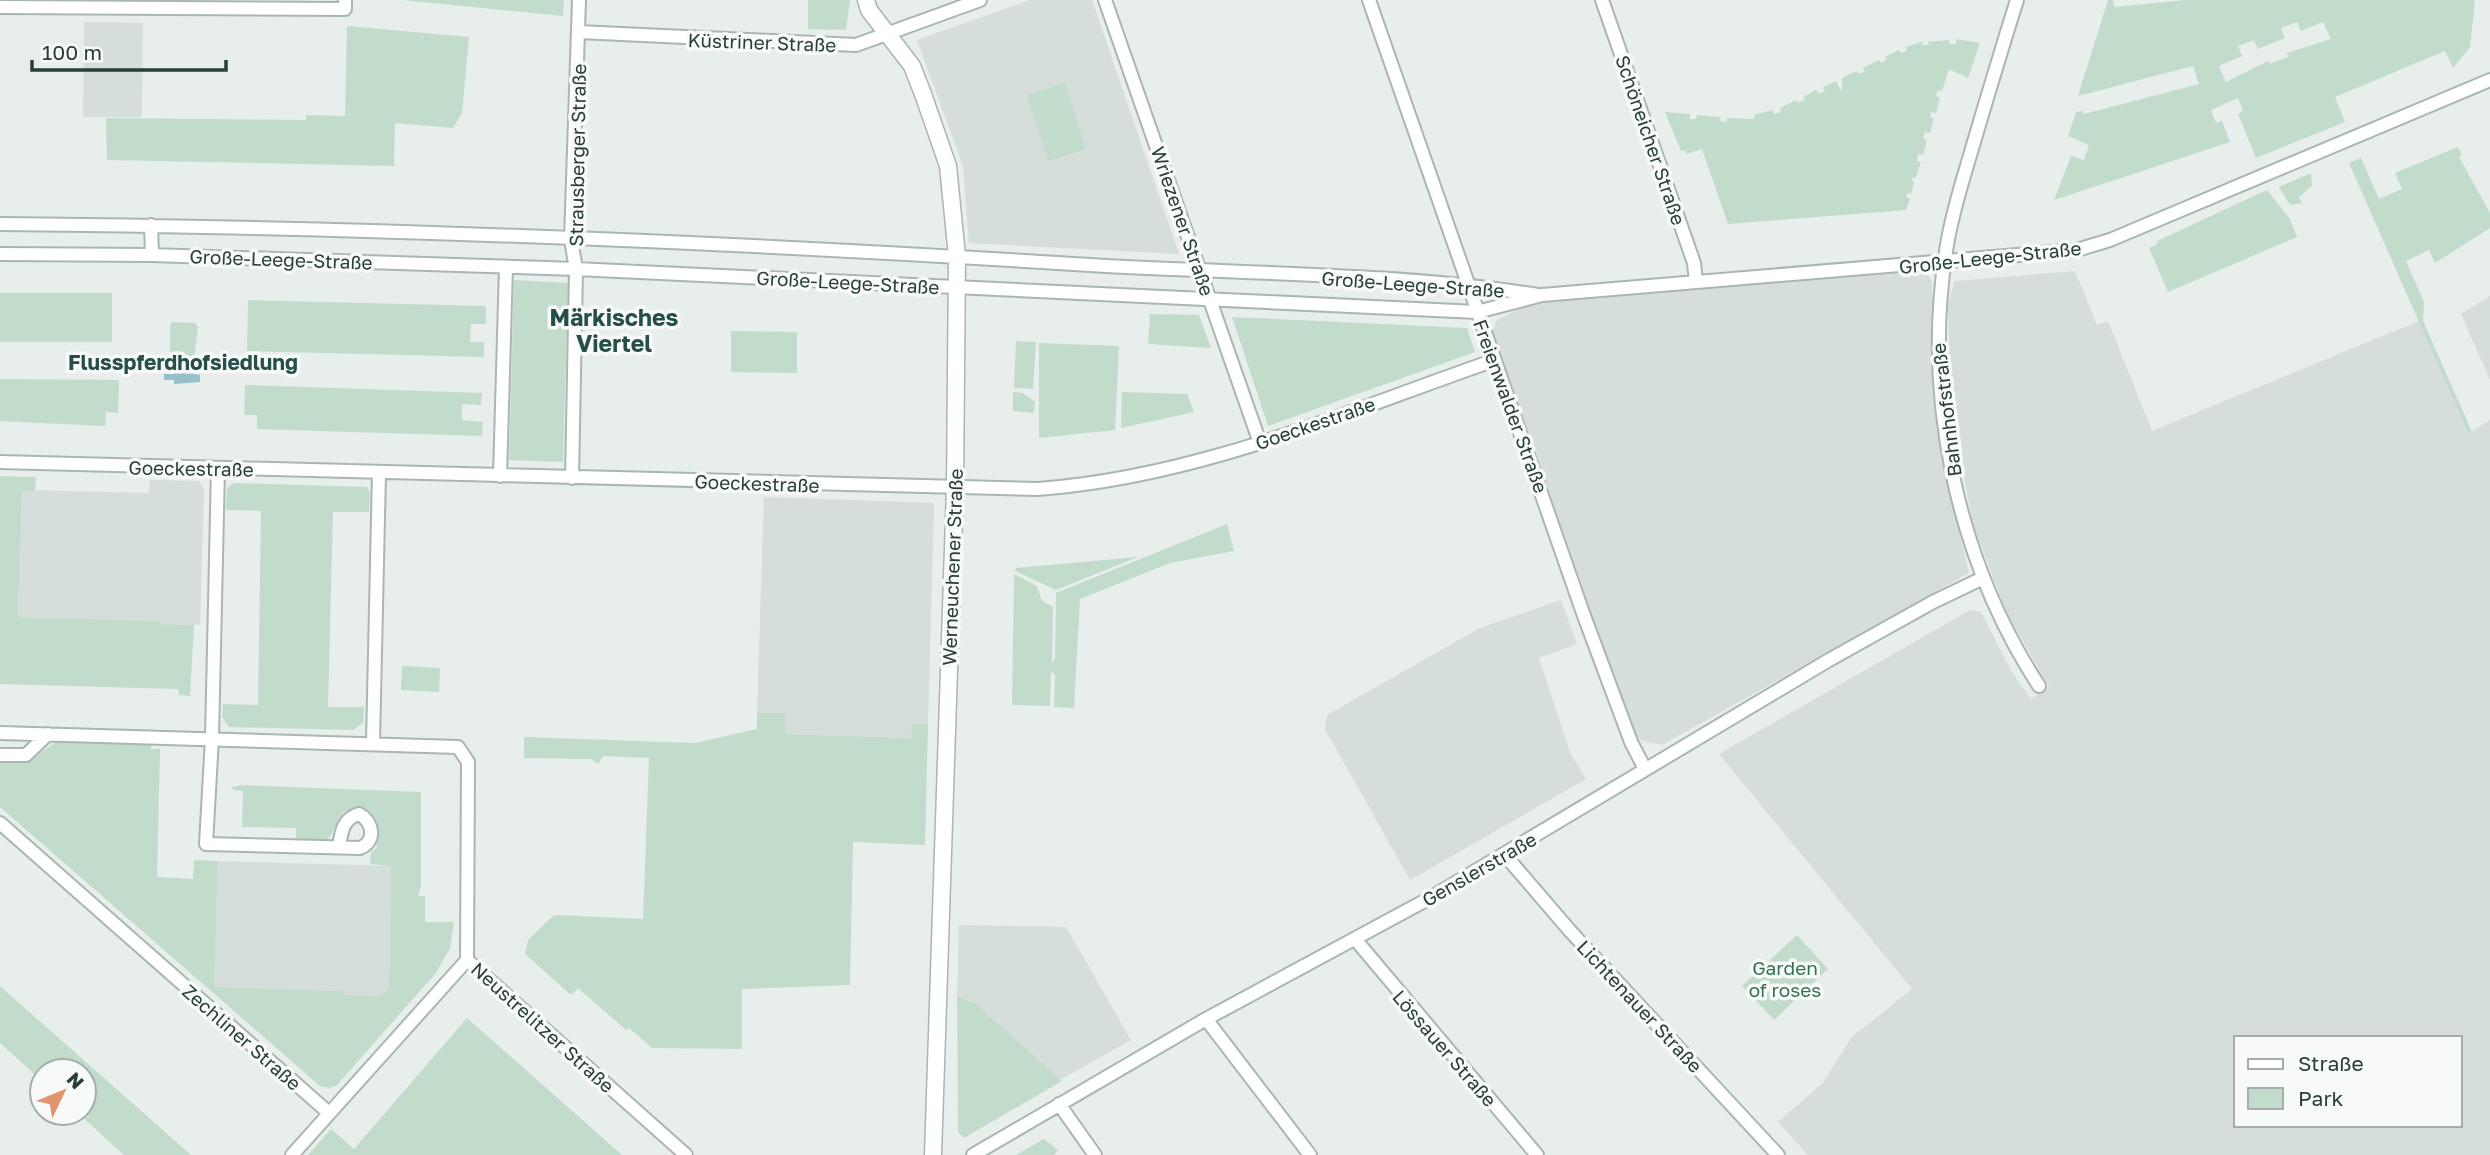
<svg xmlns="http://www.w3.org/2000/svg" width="2490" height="1155" font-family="'Golos Text',sans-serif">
  <rect width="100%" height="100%" fill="#e7eeeb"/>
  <!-- built -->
  <path fill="#d5deda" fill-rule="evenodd" d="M1030,0h62l87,254 -210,-11 -6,-77 -46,-126z
    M84,22l59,1 -1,94h-59z
    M1915,270l13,4 4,8 2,103 11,87 24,101 -307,172 -22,-5 -8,-12 -139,-396 3,-11 24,-13 53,-11z
    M2075,271l22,54 11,-4 44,110 267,-110 49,113 22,-14v735h-682l-30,-33 45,-39 28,-45 61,-49 -193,-235 251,-144 11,2 30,59 20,28 18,-12 -42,-74 -33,-85 -17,-86 -7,-53 -2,-87 7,-21zM2236,1038h224v87h-224z
    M2490,296v84l-29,-66z
    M150,480l49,1 5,8 -4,136 -39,-1 -1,-3 -142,-4 4,-127 127,3z
    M764,497l170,6 -6,221h-15l-1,14 -128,-4 1,-20 -28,-1z
    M1561,600l16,44 -38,14 31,94 16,27 -176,101 -85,-151 2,-14 153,-87z
    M218,861l173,5 -2,122 -8,8 -38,-1v-4l-129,-4z
    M959,925l107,2 65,113 -71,40 -85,-77 -18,-7z"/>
  <!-- green -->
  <path fill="#c2dccb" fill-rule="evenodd" d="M402,0h162l-1,16z
    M808,0h42l-4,30 -38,-1z
    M2108,0h5l1,7 72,-7h289l-5,47 -17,21 -8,-17 -110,46 10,25 -89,36 -18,-44 5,-3 -5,-13 -27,12 5,13 6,-2 8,21 -176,58 17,-44 13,4 5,-15 -21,-9 8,-24 6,-1 2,3 115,-30 -6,-18 -115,30zM2297,22l4,9 22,-9 8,17 -44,14 1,4 -18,7 -2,-3 -42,21 -7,-16 23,-10 -4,-10 16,-6 4,9 27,-11 -4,-10z
    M347,26l122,11 -7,76 -9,15 -58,-5 -1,43 -287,-6 -1,-42 200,2v-5l39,1z
    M1956,39l24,4 -12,35 -19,-9 -7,22 -4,-1 -2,6 4,2 -4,15 -5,-1 -1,5 4,2 -4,14 -5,-1 -2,6 4,2 -4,15 -5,-1 -1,7 4,1 -5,15 -5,2 3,4 -3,11 -4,-1 -1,4 4,2 -4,11 -178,14 -26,-75 -16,5 -1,-4 -4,1 -16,-39 25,2v5h6l1,-4 23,2 1,5 6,-1v-3l28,1 -1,-4 18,-5 2,4 7,-2 -1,-4 16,-8 2,3 7,-3 -2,-3 13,-7 3,4 6,-3 -2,-4 13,-6 6,11v-14l15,-7 2,3 6,-3 -2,-3 16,-8 2,3 6,-3 -2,-3 14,-7 2,3 6,-2 -1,-4 15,-5 2,3h6l-1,-3 21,-2v4h7z
    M1065,83l21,66 -38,12 -21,-66z
    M2458,147l4,7 -3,3 31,56v15l-55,35 -6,-13 -23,11 18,41 -1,19 49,111 -4,1 -119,-270 12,-5 18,41 23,-10 -7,-16z
    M2311,173l1,13 -13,11 3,6 -12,2 -11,-18z
    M2267,190l23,29 7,18 -129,55 -19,-44 9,-4 -1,-3z
    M514,280l54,3 -5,179 -54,-2z
    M0,293h112v49h-112z
    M248,300l238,6v18h-15l-1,18h14v15l-237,-6z
    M1150,314l49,1 12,33 -63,-4z
    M1232,317l235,11 8,24 -207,74z
    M173,322l22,1 3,4 -4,30h-24v-33z
    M731,331l66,1v41l-66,-1z
    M1016,341l20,1 -3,47 -19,-1z
    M1039,343l80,3 -4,84 -76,8z
    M0,379l119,1 -1,33 -12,-1 -1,14 -105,-5z
    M245,385l237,8 -1,12 -19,-1v16l21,2 -1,14 -225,-7v-14h-13z
    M1013,392l10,1 12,9 -1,11 -21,-2z
    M1122,392l65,2 7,18 -73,16z
    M0,476l36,1 -1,14h-13l-4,126 143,4v3l33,1 -4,71 -11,-1 -1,-6 -178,-5z
    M234,483l133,4 3,6 -1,19h-36l-5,195h36l-1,16 -10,7 -124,-3 -7,-10 1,-13 35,1 3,-194 -35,-1 1,-22z
    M1227,524l7,27 -64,12 -90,36 -6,109 -20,-1 1,-32 -4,-3 -1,34 -38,-1 2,-131 23,12 5,15 11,6 -1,54 -3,5 6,-7 1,-66z
    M1138,557l-82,33 -41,-19 1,-3z
    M402,666l38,2 -1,24 -38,-2z
    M757,713h28v21l126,4 1,-14h16l-3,121 -72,-3 -3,143 -108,4v60l-90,-1 -23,-20 -3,2 -48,-42 -7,7 -46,-41 3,-14 26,-25 89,4 6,-161 -46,-2 -5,8 -7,-5 -67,-1v-21l171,6 62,-14z
    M58,741l93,2v6h9l-3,128 36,2 1,-19 24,1 -4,126 129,4 1,4 37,1 8,-8 2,-122 -21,-2 1,-12 6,-4 -2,-29 -14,-12c-25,-1 -21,20 -34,33l-31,1v-13l-54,-1 1,-36 -10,-1 -1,-3 10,-2 179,7v94l-3,10h7v26h29l-4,26 -14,25 -99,112 -7,3 -10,-2 -320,-279v-44h24z
    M1797,935l31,34 -54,51 -32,-34z
    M0,986l191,169h-67l-46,-42h6v-42h-42v10l-42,-38z
    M957,996l18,7 87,78 -98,57 -6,-6z
    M467,1018l155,137h-314l23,-26 23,20z
    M1044,1139l14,11 -4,5h-38z"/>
  <!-- water -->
  <path fill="#96c0cc" d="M175,371l25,4v7l-26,2v-4h-10v-6h10z"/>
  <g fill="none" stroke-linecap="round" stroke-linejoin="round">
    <defs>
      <path id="minor" d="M1105,0l155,443
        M1369,0l214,613 48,129 14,27
        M1602,0l92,263 2,19
        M2017,0c-16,51 -31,101 -46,152 -9,31 -19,61 -24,93 -25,150 9,313 92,441
        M0,7l345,2v-9
        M579,32l277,13 124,-45
        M0,224c363,3 728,18 1090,41 149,9 300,7 448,30
        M151,225l1,30
        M0,254l152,1 424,14 901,43 65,-17 535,-45 33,-10 380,-160
        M0,462l1038,27c161,-12 307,-77 457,-129
        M218,468l-6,270 -6,106 154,4c17,-7 13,-26 -1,-34 -16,4 -18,19 -20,33
        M500,476l6,-209
        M572,478l4,-209 -5,-29 8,-240
        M0,733l458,14 10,15 -1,198 219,195
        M373,742l6,-269
        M0,755h26l22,-21
        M0,823l329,290
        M1504,854l67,78 207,223
        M1355,939l182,216
        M1206,1019l104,136
        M1059,1104l36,51
        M292,1155l175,-195
        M973,1155l233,-136 224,-121 399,-238 104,-58 50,-24"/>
      <path id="tertiary" d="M866,0l3,10 43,56 11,28 25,72 9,90 -2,232 -22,667"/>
    </defs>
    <!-- minor casing -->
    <use href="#minor" stroke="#aab6b2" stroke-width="16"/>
    <!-- tertiary casing -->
    <use href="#tertiary" stroke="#aab6b2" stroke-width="19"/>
    <!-- minor -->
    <use href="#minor" stroke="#fff" stroke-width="12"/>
    <!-- tertiary -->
    <use href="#tertiary" stroke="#fff" stroke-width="16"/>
  </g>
  <g text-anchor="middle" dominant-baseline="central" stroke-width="7" stroke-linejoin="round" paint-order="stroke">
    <!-- street labels -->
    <g font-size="19" fill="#273e3a" stroke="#f7faf9">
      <text transform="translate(762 42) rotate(2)">Küstriner Straße</text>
      <text transform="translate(1651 140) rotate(71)">Schöneicher Straße</text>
      <text transform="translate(577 155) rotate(-89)">Strausberger Straße</text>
      <text transform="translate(1183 221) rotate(71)">Wriezener Straße</text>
      <text transform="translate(1990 257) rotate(-6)">Große-Leege-Straße</text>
      <text transform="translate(281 259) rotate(2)">Große-Leege-Straße</text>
      <text transform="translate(848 282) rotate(3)">Große-Leege-Straße</text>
      <text transform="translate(1413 284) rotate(4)">Große-Leege-Straße</text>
      <text transform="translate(1511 406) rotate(70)">Freienwalder Straße</text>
      <text transform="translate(1946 410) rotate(-97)">Bahnhofstraße</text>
      <text transform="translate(1315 423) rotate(-19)">Goeckestraße</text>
      <text transform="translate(191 468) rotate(1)">Goeckestraße</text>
      <text transform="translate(757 483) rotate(2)">Goeckestraße</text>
      <text transform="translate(952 567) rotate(-88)">Werneuchener Straße</text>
      <text transform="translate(1479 869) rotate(-30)">Genslerstraße</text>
      <text transform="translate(1640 1006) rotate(47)">Lichtenauer Straße</text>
      <text transform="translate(543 1027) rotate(42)">Neustrelitzer Straße</text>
      <text transform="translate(242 1037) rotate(41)">Zechliner Straße</text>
      <text transform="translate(1445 1048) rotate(49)">Lössauer Straße</text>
    </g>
    <!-- park labels -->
    <g font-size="19" fill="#357151" stroke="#f7faf9">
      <text x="1785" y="967">Garden<tspan x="1785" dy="22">of roses</tspan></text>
    </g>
    <!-- neighbourhood labels -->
    <g font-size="21" font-weight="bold" fill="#254f48" stroke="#f7faf9">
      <text x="183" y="362">Flusspferdhofsiedlung</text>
    </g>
    <!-- quarter labels -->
    <g font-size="23" font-weight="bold" fill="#254f48" stroke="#f7faf9">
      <text x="614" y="317">Märkisches<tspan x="614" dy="26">Viertel</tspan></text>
    </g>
  </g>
  <!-- legend -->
  <rect x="2234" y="1036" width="228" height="91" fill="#f7faf9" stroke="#a4afad" stroke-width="2"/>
  <rect x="2248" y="1059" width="35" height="10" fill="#ffffff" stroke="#a4afad" stroke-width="2"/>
  <text x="2298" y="1071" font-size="21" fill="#273e3a">Straße</text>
  <rect x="2248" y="1088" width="35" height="21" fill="#c2dccb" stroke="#a4afad" stroke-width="2"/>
  <text x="2298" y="1106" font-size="21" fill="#273e3a">Park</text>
  <!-- north arrow -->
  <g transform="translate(63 1092) rotate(47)"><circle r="33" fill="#f7faf9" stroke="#a4afad" stroke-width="2"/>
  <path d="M0-5L12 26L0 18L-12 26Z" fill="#e3946f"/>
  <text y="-10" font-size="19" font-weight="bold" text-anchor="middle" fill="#273e3a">N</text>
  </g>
  <!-- scale -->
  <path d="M32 60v10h194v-10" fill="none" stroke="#273e3a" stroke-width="3.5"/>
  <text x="42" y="60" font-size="21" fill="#273e3a" stroke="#f7faf9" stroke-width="5" paint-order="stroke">100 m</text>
</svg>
